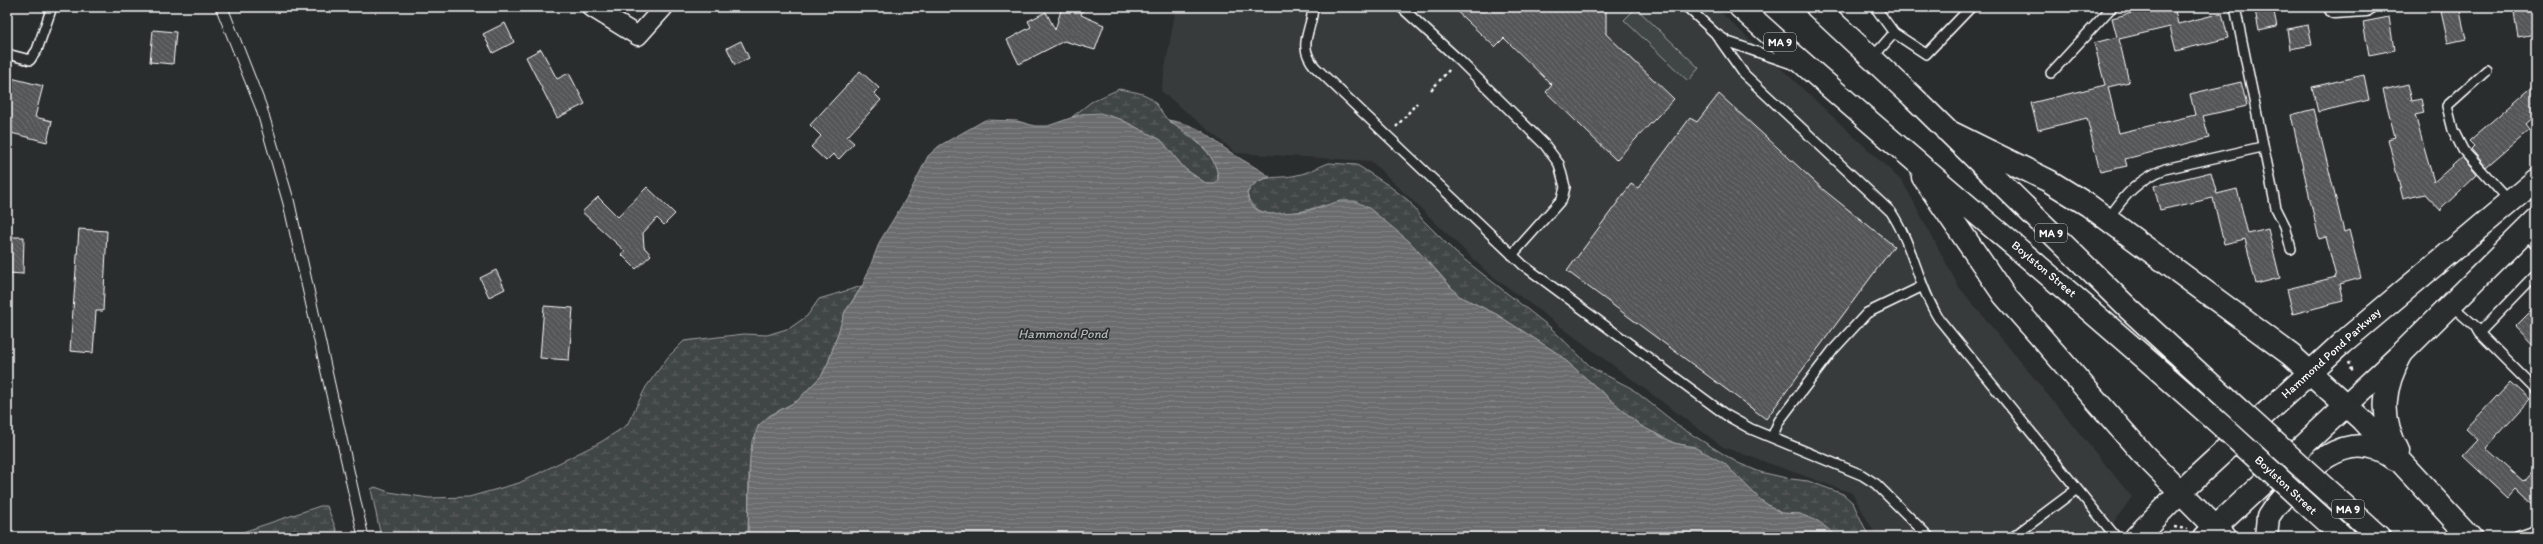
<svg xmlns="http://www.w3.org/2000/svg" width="2543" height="544" font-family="Itim,sans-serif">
  <defs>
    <pattern id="wetland-marsh" width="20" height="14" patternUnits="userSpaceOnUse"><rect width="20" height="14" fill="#414445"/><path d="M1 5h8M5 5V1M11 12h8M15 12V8" fill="none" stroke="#5e6061"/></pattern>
    <pattern id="water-rules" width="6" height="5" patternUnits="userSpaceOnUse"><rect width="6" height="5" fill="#6a6c6d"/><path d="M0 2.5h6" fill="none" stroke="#808283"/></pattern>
    <pattern id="building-back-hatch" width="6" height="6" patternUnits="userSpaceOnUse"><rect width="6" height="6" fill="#555758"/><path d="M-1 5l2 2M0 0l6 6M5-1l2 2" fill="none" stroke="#6e7071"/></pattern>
  </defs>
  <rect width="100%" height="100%" fill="#2a2d2e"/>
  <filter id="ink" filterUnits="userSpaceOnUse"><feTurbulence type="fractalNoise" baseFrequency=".025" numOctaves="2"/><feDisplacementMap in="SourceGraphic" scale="8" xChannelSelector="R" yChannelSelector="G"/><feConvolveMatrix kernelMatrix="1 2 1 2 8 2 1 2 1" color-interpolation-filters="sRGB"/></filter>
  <g filter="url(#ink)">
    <!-- built -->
    <path fill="#373a3b" d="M1176,7h539l188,175 56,105 173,210 -29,40h-226l-25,-44 -129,-46 -236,-175 -116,-111 -135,-8 -75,-62z"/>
    <!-- wetland -->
    <path fill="url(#wetland-marsh)" stroke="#a0a2a2" d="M1119,89c9,2 22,3 30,8 9,6 12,17 20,24 20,16 49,30 49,59l-3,4h-8l-22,-15 -24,-29 -41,-21 -38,-5 -10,3 19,-15z
      M1329,163l28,2 31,20 21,16 13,18 34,34 95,75 41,40 39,20 52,41 55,34 22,9 31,7 17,2 35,13 10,9 16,34h-31l-38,-23 -19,-1 -19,-12 -24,-24 -44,-30 -20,-4 -33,-17 -84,-73 -61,-39 -37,-18 -29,-33 -107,-58c-23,8 -68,21 -76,-11 11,-22 30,-14 50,-19 11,-2 21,-8 32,-12z
      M862,286l-17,26 -17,51 -6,12 -25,26 -28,15 -17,25 -3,31 -1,65h-367l-10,-48 4,-2 14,5 40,6 40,-1 50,-14 82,-41 26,-17 19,-38 22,-30 16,-16 60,-7 23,1 23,-7 17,-12 12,-17z
      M320,506h7l12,31h-111z"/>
    <!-- park -->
    <path fill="#414445" stroke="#a0a2a2" d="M1636,8l63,60 -11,13 -64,-61z"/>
    <!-- water -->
    <path fill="url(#water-rules)" stroke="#a6a7a7" d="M1100,113l20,6 41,21 24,29 22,15h8l3,-4c0,-27 -29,-47 -50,-60 38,7 36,15 65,34 12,8 25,14 37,23 -11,3 -17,6 -23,16l2,10 8,7 12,4 38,-3 33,-10h15l14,7 40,33 50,55 37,18 61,39 84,73 33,17 20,4 30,16 38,38 19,12 19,1 18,7 20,16h-1090l2,-82 8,-29 11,-10 28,-15 25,-26 6,-12 17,-51 17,-25 18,-46 29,-47 19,-38 11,-10 46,-26 32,1 18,5h13l34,-12z"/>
    <!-- building -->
    <path fill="url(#building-back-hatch)" stroke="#fff" d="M1062,7h22l-3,8 23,10 -9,25 -31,-9 -45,23 -12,-24 24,-13 -3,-6 18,-9 9,18z
      M1452,7h154v27l68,65 -58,61 -70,-68 6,-7 -48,-47 -9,9z
      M2155,7h19l4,17 44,-11 6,25 -52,13 -6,-24 -51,12 10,43 -21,5 11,46 76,-18 -5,-21 51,-12 6,24 -44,10 6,22 -84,21 2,7 -27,6 -13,-54 -49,12 -7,-27 74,-18 -11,-42 23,-6 -5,-19z
      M2273,7l4,20 -18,4 -4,-21z
      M2440,7h19l7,32 -18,4z
      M2513,7h23v27l-18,3z
      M2389,17l5,33 -25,5 -6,-33z
      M505,23l9,19 -21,11 -10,-19z
      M2308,25l4,20 -22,4 -3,-20z
      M153,30l23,2 -3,32 -23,-2z
      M741,41l8,17 -14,7 -8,-17z
      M541,49l16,30 12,-6 16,31 -28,14 -31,-61z
      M860,71l19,17 -5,5 7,7 -34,37 7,6 -15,16 -6,-5 -7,7 -15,-14 10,-11 -11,-11z
      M2364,75l5,25 -51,12 -6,-25z
      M11,78l32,8 -8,31 17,4 -5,21 -40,-10v-38z
      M2536,83v32l-11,10 4,5 -43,37 -15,-18 3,-3 -5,-5z
      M2408,84l4,17 9,-2 3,14 -9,2 19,67 28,-25 15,18 -36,34v2l-16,-17 -22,5 -15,-60 7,-2 -12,-47z
      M1719,94l106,97 69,55 -128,173 -199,-148 64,-87 7,4 52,-70 7,4z
      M2314,109l30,123 5,-2 12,48 -22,6 4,17 -50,13 -6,-25 49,-12 -10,-40 -7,2 -28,-124z
      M2211,172l6,22 20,-5 11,45 20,-5 12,49 -24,6 -11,-45 -21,5 -11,-46 -53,12 -6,-24z
      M647,187l28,27 -11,11 -7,-7 -14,15 1,14 7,8 -15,14 -15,-15 4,-3 -43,-39 16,-15 20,20z
      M79,229l28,2 -4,80h-7l-3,42 -23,-2z
      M7,237h17l-1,37 -16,-1z
      M496,270l9,19 -16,8 -9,-19z
      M544,306l29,2 -4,52 -29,-2z
      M2536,306v43l-21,-22z
      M2510,382l20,18 -44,48 37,33 13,-15v42l-20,-19 -8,9 -45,-42 15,-16 -12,-11z"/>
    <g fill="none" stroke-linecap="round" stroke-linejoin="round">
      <defs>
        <path id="service" d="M1313,7c-1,25 -17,37 2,60l208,198 203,150 25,14 111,46 14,9 53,53
          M1401,7l58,53 86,85 14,19 6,23 -3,12 -50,56
          M1687,7l28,26 13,9 67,23
          M1875,7l19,26
          M2235,7l41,201 9,18 6,23
          M1715,33l29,41 147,138c22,33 27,74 48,107l177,218
          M7,54l23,6 7,-10 15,-43
          M1872,58l22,-25 32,21 45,-47
          M2487,70l-40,36 6,24 10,20 47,52
          M2051,73l61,-66
          M2109,218c15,-23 30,-39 56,-49l97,-22
          M2524,233l12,11
          M2451,305l24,21 4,7 57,57
          M2479,333l57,-59
          M1772,437l7,-16 54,-71 34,-37 56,-27
          M2013,537l64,-48
          M2517,537l19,-7"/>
        <path id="minor" d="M591,7l47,29 26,-29
          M2334,7v2l32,-2"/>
        <path id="primary" d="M2136,537l43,-44 163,-150 194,-163
          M2205,537l197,-184 134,-133"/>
        <path id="trunk" d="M1740,7c158,144 324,277 483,420
          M1817,7l95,89 217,213 111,102
          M1946,130l103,51 39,24 203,150 71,65 108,117
          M1923,177l81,118 138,158 83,84
          M2398,451c-19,-35 -15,-64 4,-98
          M2317,481l62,56
          M2299,497l44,40
          M2266,537l2,-20 6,-9c30,-36 71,-85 121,-49"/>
      </defs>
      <!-- service casing -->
      <use href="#service" stroke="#fff" stroke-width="12"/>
      <!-- minor casing -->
      <use href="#minor" stroke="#fff" stroke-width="21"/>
      <!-- primary casing -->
      <use href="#primary" stroke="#fff" stroke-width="25"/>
      <!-- trunk casing -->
      <use href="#trunk" stroke="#fff" stroke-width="25"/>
      <!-- path -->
      <path stroke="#fff" stroke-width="2.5" stroke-dasharray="3 3" stroke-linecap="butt" d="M1431,90l19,-21
        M1396,127l21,-24
        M2349,362l4,10
        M2174,527l13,2"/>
      <!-- service -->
      <use href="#service" stroke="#2a2d2e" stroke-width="9"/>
      <!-- minor -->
      <use href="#minor" stroke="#2a2d2e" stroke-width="18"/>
      <!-- primary -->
      <use href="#primary" stroke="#2a2d2e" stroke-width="22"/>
      <!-- trunk -->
      <use href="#trunk" stroke="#2a2d2e" stroke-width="22"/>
      <!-- tram -->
      <path stroke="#fff" stroke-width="1" d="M215,7l41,103 27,94 75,333
        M228,7l38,97 28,95 75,338"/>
      <defs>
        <path id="trunk-bridge" d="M2240,411l77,70
          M2223,427l76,70"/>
      </defs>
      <!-- trunk-bridge casing -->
      <use href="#trunk-bridge" stroke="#fff" stroke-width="25" stroke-linecap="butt"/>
      <!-- trunk-bridge -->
      <use href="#trunk-bridge" stroke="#2a2d2e" stroke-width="22"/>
    </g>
  </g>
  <g text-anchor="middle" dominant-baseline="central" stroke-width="3.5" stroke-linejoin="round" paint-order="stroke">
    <!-- shield labels -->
    <g fill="#2a2d2e" stroke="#bfc0c0" stroke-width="1">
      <rect x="1764" y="33" width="32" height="18" rx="3"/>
      <rect x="2035" y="224" width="32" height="18" rx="3"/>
      <rect x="2332" y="500" width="32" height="18" rx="3"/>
    </g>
    <g font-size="11" font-weight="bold" fill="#fff">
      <text x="1780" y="42">MA 9</text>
      <text x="2051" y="233">MA 9</text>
      <text x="2348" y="509">MA 9</text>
    </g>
    <!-- street labels -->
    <g font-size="12" fill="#fff" stroke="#2a2d2e">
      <text transform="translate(2044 269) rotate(40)">Boylston Street</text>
      <text transform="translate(2331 353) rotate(-42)">Hammond Pond Parkway</text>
      <text transform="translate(2286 485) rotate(43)">Boylston Street</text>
    </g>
    <!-- water labels -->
    <g font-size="13" font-style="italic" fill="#b4b6b6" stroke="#2a2d2e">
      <text x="1063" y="333">Hammond Pond</text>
    </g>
  </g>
  <!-- margin -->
  <rect width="2543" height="544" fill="none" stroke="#2a2d2e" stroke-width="24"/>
  <rect x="12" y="12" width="2519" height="520" fill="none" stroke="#fff" stroke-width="1.5" filter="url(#ink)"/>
</svg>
